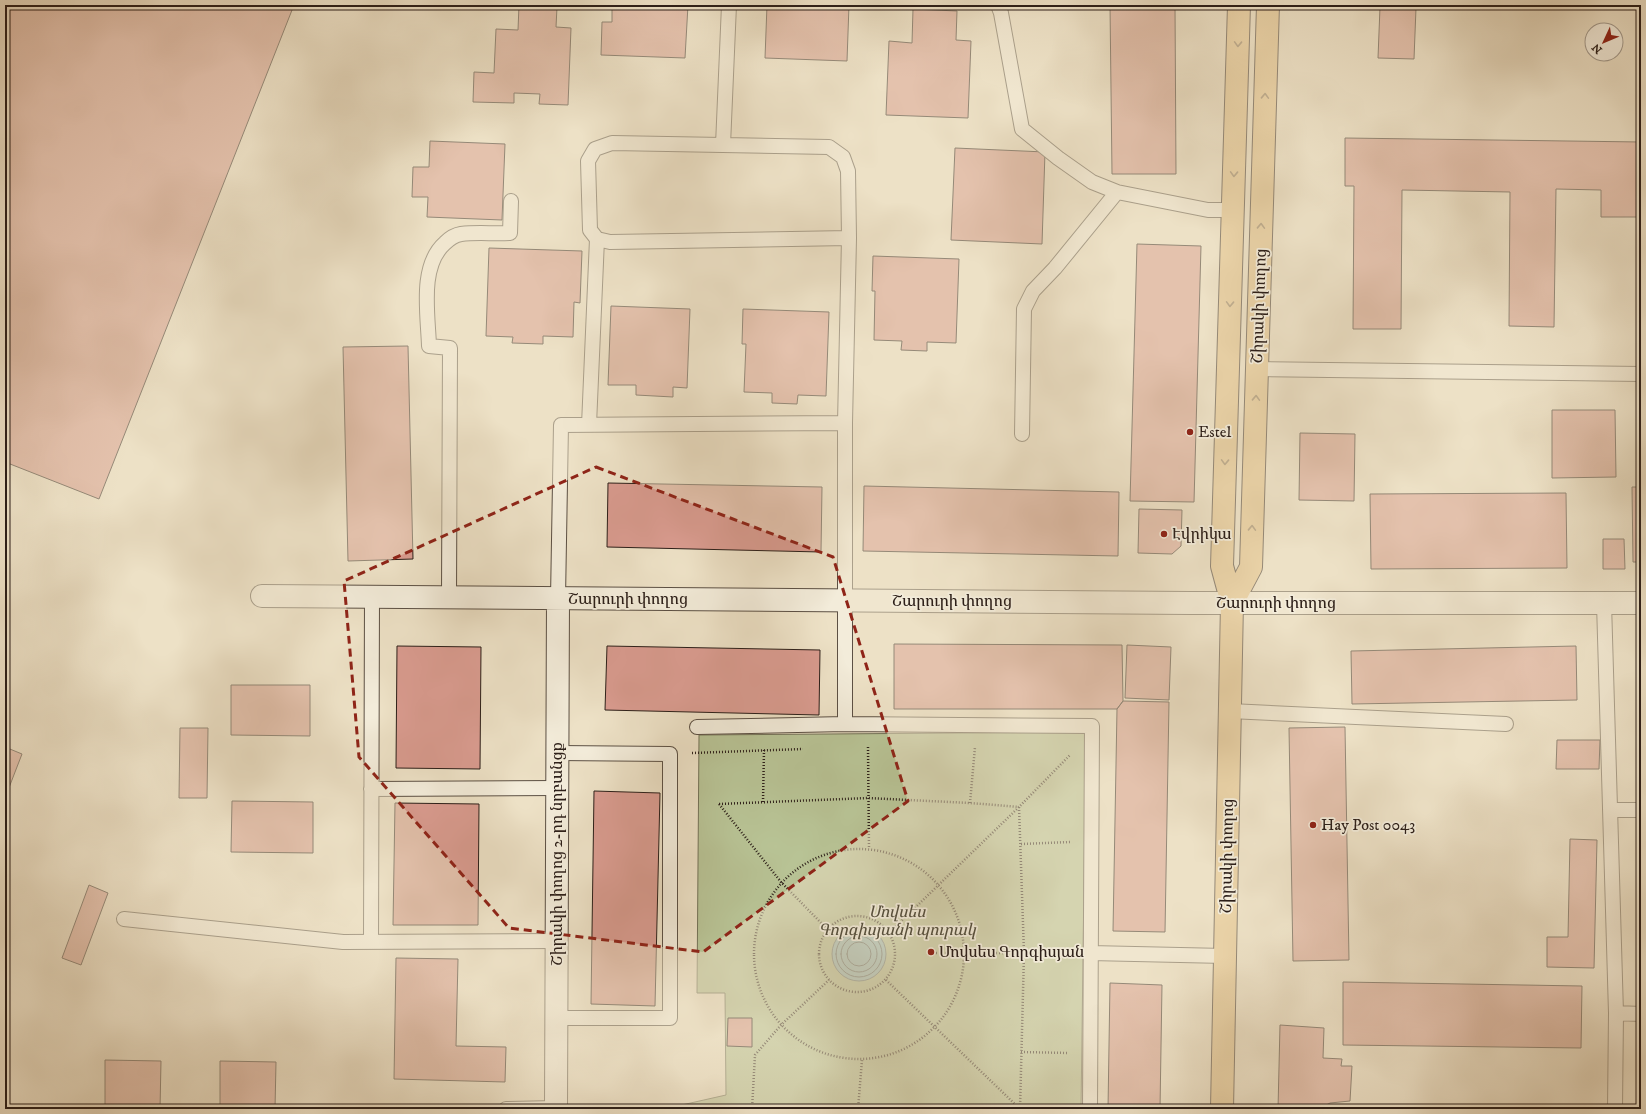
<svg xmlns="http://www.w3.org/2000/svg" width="1646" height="1114" font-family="'IM FELL DW Pica','Noto Serif Armenian',serif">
  <rect width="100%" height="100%" fill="#ede1c6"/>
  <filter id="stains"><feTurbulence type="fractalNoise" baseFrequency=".005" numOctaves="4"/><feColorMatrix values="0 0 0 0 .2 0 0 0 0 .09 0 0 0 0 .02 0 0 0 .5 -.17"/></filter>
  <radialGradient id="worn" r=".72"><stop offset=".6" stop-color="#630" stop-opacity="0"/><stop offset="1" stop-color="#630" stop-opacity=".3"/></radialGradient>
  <!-- green -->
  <path fill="#b8c395" stroke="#727157" d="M1086,732l-5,377h-417l62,-14 -1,-102h-28l2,-258z"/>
  <!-- water -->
  <path fill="#9abcbb" stroke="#6e7d7a" d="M832 954a27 27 0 1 1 54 0a27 27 0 1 1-54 0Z"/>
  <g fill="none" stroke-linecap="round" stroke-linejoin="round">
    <!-- shore -->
    <path stroke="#636e6a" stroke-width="1" d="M836 954a23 23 0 1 1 46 0a23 23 0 1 1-46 0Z
      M841 954a18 18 0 1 1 36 0a18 18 0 1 1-36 0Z
      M847 954a12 12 0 1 1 24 0a12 12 0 1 1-24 0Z"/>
  </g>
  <!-- building -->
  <path fill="#d99b8f" stroke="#2c1f19" d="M5,5h289l-195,494 -94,-37z
    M519,5l38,2 -1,20 15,1 -3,77 -29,-1 1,-10 -26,-1v10l-41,-1 1,-30 20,1 2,-44 22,1z
    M612,5h76l-3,53 -84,-3 1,-33h10z
    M767,5h82l-2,56 -82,-3z
    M1110,5h65l1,169h-64z
    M1380,7l36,1 -2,51 -36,-1z
    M913,9l44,2 -1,29 15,1 -3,77 -82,-3 3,-74 23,2z
    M1345,138l296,4v75h-40v-27l-45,-1 -2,138 -45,-1 1,-134 -108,-2 -1,139h-48l1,-143h-9z
    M430,141l75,3 -3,76 -75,-3 1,-20h-16l1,-30h16z
    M955,148l90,4 -3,92 -91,-4z
    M1137,244l64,2 -7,256 -64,-1z
    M489,248l93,3 -2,52 -6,-1 -1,35 -30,-1v8l-31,-1 1,-6 -27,-1z
    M873,256l86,3 -3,84 -29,-1v9l-26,-1 1,-9 -28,-1 1,-49h-3z
    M611,306l79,3 -3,79 -14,-1v10l-37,-2v-10h-28z
    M743,309l86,3 -3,84 -28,-1 -1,9 -25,-1v-10l-28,-1 2,-48h-4z
    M408,346l5,213 -65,2 -5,-214z
    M1552,410h63l1,67 -64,1z
    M1300,433l55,1 -1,67 -55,-1z
    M608,483l214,4 -1,65 -214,-5z
    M864,486l255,6 -1,64 -255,-5z
    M1632,487h9v75h-8z
    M1566,493l1,75 -196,1 -1,-75z
    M1139,509l43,1 -1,36 -9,8 -34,-1z
    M1603,539h21l1,30h-22z
    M894,644l228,1 1,56 -6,8h-223z
    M1127,645l44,2 -2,53 -44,-2z
    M397,646l84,1 -1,122 -84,-1z
    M607,646l213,4 -1,65 -214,-5z
    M1576,646l1,54 -225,4 -1,-53z
    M231,685h79v51l-79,-1z
    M1123,701l46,1 -4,230 -52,-1 4,-222z
    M1345,727l4,233 -56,1 -4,-233z
    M180,728h28l-1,70h-28z
    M1557,740h43l-1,29h-43z
    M5,747l17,7 -17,44z
    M594,791l66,2 -5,213 -64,-2z
    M232,801l81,1v51l-82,-1z
    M395,803l84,1 -1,121h-85z
    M1570,839l27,1 -3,128 -47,-1v-30h21z
    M89,885l19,8 -27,72 -19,-7z
    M396,958l62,1 -2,87 50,1 -1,35 -111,-3z
    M1343,982l239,4 -1,62 -238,-3z
    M1110,983l52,2 -2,124h-52z
    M728,1018h24v29l-25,-1z
    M1280,1025l44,3 -1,30 19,1 -1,7h11l-2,35 -20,2 -11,6h-41z
    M105,1060l56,1 -1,48h-55z
    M220,1061l56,1 -1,47h-55z"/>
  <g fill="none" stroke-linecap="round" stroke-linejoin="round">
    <defs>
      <path id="lane" d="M998,5l3,8 21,116 36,29 34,24 25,10 91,18h24
        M723,145l6,-140
        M1257,369l384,5
        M589,425l8,-186
        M1022,434l2,-125 9,-18 22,-23 62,-76
        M449,597l1,-249 -21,-2c-1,-32 -10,-80 16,-103 4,-4 10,-8 16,-9 16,-2 33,0 49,-1l1,-32
        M558,598l3,-173 284,-2
        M1604,603l12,410 -1,96
        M1230,711l276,13
        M845,724v-301l4,-185 -239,4 -13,-3 -7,-9 -2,-69 7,-12 17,-6 217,4 14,10 5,14 1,67
        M697,727l148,-3 247,2 -2,383
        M371,789l186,-1
        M1610,810h31
        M124,919l219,23 214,-1
        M371,942l1,-346
        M1090,953l135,3
        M1616,1013l25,1
        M556,1018h114v-264l-112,-1
        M506,1109l50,-1"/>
      <path id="street" d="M262,596l928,7h451
        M556,1109l2,-511"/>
      <path id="highway" d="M1232,603l19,-36 17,-562
        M1222,1109l10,-506 -10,-37 17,-561"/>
    </defs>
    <!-- lane casing -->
    <use href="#lane" stroke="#5c5044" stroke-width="16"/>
    <!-- street casing -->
    <use href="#street" stroke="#5c5044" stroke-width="24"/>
    <!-- highway casing -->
    <use href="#highway" stroke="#2c1f19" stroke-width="24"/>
    <!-- path -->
    <path stroke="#2c1f19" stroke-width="2.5" stroke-dasharray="1 2" stroke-linecap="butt" d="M868,747l1,102
      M692,753l111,-4
      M763,802l1,-52
      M970,803l5,-56
      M719,804l149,-6 102,5 49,4
      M719,804l62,78 47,48
      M1019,807l5,146 -4,156
      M1021,844l49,-2
      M754 954a105 105 0 1 1 210 0a105 105 0 1 1-210 0Z
      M819 954a38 38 0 1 1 76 0a38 38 0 1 1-76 0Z
      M889,933l130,-126 51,-52
      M936,953h133
      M886,980l134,129
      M1021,1052l48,1
      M752,1107l56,2
      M752,1109l3,-54 26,-30 48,-45
      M858,1109l4,-49"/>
    <!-- lane -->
    <use href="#lane" stroke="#f3ecda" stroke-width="14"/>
    <!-- street -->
    <use href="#street" stroke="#f3ecda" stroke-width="22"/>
    <!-- highway -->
    <use href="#highway" stroke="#e6c083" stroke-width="22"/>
  </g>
  <!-- one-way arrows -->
  <defs><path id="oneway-chevron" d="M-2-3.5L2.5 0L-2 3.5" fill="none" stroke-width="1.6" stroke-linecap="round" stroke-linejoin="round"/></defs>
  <g stroke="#89704e">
    <use href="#oneway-chevron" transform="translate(1238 44) rotate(92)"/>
    <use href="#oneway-chevron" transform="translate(1265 96) rotate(-88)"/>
    <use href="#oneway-chevron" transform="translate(1234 174) rotate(92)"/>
    <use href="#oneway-chevron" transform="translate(1261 226) rotate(-88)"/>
    <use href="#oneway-chevron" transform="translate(1230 304) rotate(92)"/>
    <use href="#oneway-chevron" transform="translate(1256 398) rotate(-88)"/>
    <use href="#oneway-chevron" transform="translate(1225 462) rotate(92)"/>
    <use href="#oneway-chevron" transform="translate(1252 528) rotate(-88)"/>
  </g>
  <!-- marked area -->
  <path d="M0 0H1646V1114H0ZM596,467l237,90 75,244 -205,151 -194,-24 -150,-171 -15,-176z" fill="#ede1c6" fill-opacity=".55" fill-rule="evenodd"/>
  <path fill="none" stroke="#8f2418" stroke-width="3" stroke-dasharray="8 5" stroke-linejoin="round" d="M596,467l237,90 75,244 -205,151 -194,-24 -150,-171 -15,-176z"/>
  <!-- markers -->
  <g fill="#8f2418" stroke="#f3ecda" stroke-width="1.5">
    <circle cx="1190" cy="432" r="4"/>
    <circle cx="1164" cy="534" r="4"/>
    <circle cx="1313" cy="825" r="4"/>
    <circle cx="931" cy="952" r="4"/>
  </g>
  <g text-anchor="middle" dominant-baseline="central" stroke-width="3.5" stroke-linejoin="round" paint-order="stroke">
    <!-- street labels -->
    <g font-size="16" fill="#2c1f19" stroke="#f3ecda">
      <text transform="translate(1259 306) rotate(-88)">Շիրակի փողոց</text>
      <text x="628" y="599">Շարուրի փողոց</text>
      <text x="952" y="601">Շարուրի փողոց</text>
      <text x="1276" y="603">Շարուրի փողոց</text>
      <text transform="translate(557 854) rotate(-90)">Շիրակի փողոց 2-րդ նրբանցք</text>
      <text transform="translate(1227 856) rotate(-89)">Շիրակի փողոց</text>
    </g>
    <!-- poi labels -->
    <g font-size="16" fill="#2c1f19" stroke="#f3ecda" text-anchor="start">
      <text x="1198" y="432">Estel</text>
      <text x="1172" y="534">Էվրիկա</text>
      <text x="1321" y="825">Hay Post 0043</text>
      <text x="939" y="952">Մովսես Գորգիսյան</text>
    </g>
    <!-- park labels -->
    <g font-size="16" font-style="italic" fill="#56503e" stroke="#f3ecda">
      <text x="897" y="912">Մովսես<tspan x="897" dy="18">Գորգիսյանի պուրակ</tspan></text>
    </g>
  </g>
  <!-- margin -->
  <rect width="1646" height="1114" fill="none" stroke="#ede1c6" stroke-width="20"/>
  <rect x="6" y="6" width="1634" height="1102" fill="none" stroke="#2c1f19" stroke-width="2"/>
  <rect x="10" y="10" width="1626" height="1094" fill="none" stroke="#2c1f19"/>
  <!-- north arrow -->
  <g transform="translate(1604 42) rotate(226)"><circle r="19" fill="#f3ecda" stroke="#a39a8d"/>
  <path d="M0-3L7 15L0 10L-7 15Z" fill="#8f2418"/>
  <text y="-6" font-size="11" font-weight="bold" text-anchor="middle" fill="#2c1f19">N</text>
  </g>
  <rect width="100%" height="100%" filter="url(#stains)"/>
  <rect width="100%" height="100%" fill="url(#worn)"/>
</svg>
